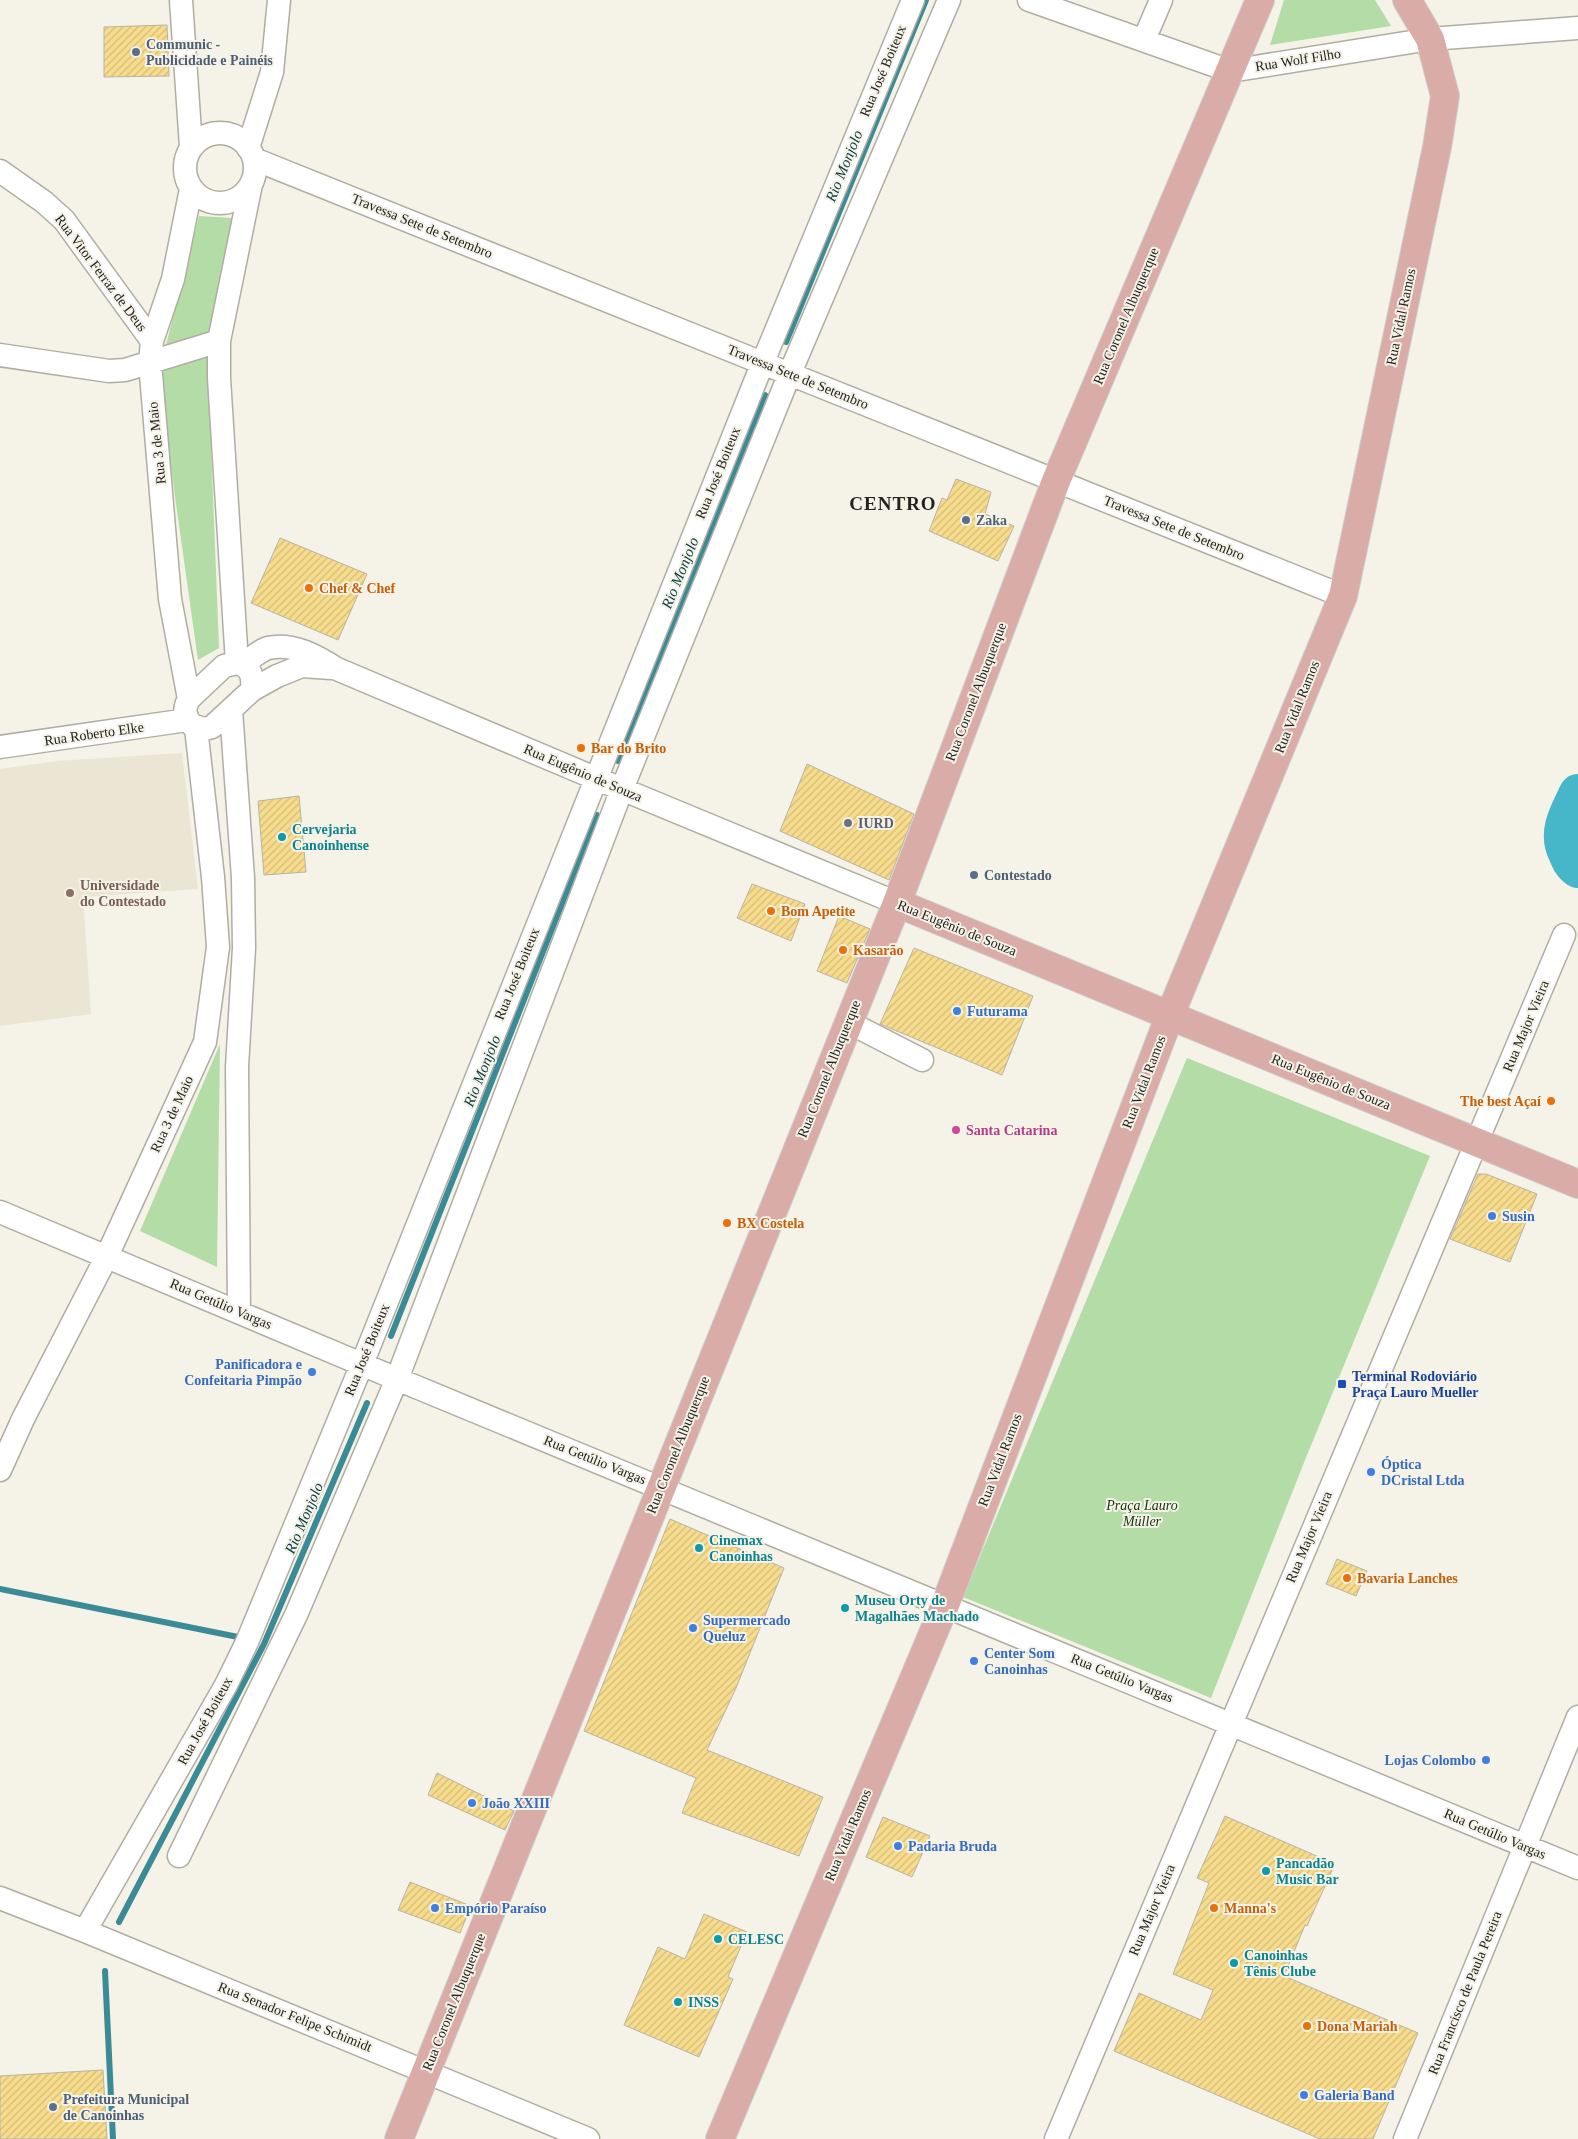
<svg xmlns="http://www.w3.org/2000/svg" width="1578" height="2139" font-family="'Times New Roman',serif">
  <defs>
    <pattern id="building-hatch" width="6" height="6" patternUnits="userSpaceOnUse" patternTransform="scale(1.25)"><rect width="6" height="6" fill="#f6dc8c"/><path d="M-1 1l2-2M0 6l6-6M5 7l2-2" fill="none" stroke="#d3bc78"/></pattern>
  </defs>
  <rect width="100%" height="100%" fill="#f5f2e8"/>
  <!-- built -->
  <path fill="#ebe5d4" d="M182,753l16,136 -115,8 8,117 -91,12v-257l57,-8z"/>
  <!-- green -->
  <path fill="#b3dca7" d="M1284,0h91l16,26 -121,19z
    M199,216l33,2 -23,176 10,254 -21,12 -40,-284z
    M220,1044l-3,223 -77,-36z
    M1187,1058l243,98 -125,304 -94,238 -248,-101z"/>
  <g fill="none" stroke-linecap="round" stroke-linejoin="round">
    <!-- stream -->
    <path stroke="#3b8b96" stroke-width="6" d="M786,342l140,-342
      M618,761l147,-366
      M391,1336l206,-521
      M0,1589l238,48
      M119,1922l145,-278 103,-241
      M105,1971l8,168"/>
    <!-- river -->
    <path stroke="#45b7c9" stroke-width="38" d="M1578,793c-9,19 -22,39 -11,60 3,7 5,12 11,16"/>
  </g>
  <!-- building -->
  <path fill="url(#building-hatch)" stroke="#b7b4aa" d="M167,25l2,51 -65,1v-50z
    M956,479l35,13 -6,22 29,12 -16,35 -69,-30 13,-33 5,2z
    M280,538l87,36 -29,66 -87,-37z
    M807,764l107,50 -25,66 -109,-49z
    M299,796l7,76 -42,3 -6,-74z
    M752,884l53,20 -14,37 -54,-23z
    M839,916l31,13 -23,54 -30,-12z
    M914,948l119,48 -31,79 -122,-51z
    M1478,1174h8l51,20 -27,68 -60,-23z
    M670,1519l114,49 -48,120 -29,62 116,47 -24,59 -117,-43 14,-35 -112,-47z
    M1337,1559l30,12 -11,25 -30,-12z
    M437,1773l77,38 -9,19 -77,-35z
    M1225,1816l110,48 -28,62 -2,-1 -21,51 134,57 -45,106h-53l-206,-88 25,-58 62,27 12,-30 -40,-16 36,-91 -12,-5z
    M883,1817l47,19 -18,41 -46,-20z
    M410,1882l61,24 -11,27 -62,-23z
    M704,1914l43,18 -19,45 5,2 -34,78 -75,-32 34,-78 27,12z
    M103,2070l4,69h-107v-63z"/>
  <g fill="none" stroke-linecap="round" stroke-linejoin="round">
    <defs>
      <path id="minor" d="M181,0l10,147
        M1029,0l201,71 200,-32 148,-11
        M1144,40l17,-40
        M185 168a35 35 0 1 1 70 0a35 35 0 1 1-70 0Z
        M248,148l24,-76 7,-72
        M254,159l1089,437
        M0,171l44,31 20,18 88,121
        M0,355l109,16 16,-1 94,-29
        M237,663l-18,-285v-37l32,-157
        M237,663c15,4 16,14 15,27l-40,37 -8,2 -12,-4c-7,-8 -9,-16 -3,-26l35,-33z
        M242,664c8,-4 18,-14 26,-16 25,-6 50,9 69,21l258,109 302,125
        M252,690l25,-14 25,-10 29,2
        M189,699l-19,-100 -20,-236 2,-22 21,-62 18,-90
        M231,710l12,168 1,70 -7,119 2,245
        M0,747l187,-27
        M848,1022l74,38
        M0,1212l397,167 1181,489
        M0,1470l23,-51 84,-163 98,-214 13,-95 -5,-70 -17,-149
        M179,1856l117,-241 101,-236 225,-590 168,-416 159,-373
        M0,1898l85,33 503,208
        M85,1931l141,-246 21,-43 115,-278 401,-1002 150,-362
        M1056,2139l508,-1204
        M1405,2139l173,-422"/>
      <path id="major" d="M897,903l681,281
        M399,2139l498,-1236 159,-422 204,-481
        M720,2139l225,-534 225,-590 173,-419 94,-449 8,-51 -15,-57 -23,-39"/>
    </defs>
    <!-- minor casing -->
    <use href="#minor" stroke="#b0ada3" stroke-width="25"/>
    <!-- major casing -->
    <use href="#major" stroke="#cfcfce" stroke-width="30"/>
    <!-- minor -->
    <use href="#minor" stroke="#fff" stroke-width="22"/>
    <!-- major -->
    <use href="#major" stroke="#d9aca8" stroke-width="28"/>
  </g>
  <!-- markers -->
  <g fill="#5c6f8a" stroke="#f5f2e8" stroke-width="2">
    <circle cx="136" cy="52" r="5"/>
    <circle cx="966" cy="520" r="5"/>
    <circle cx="974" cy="875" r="5"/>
    <circle cx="53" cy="2107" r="5"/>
  </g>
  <g fill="#e8710a" stroke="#f5f2e8" stroke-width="2">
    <circle cx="309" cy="588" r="5"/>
    <circle cx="581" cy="748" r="5"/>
    <circle cx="771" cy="911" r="5"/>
    <circle cx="843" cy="950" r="5"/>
    <circle cx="1551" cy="1101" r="5"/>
    <circle cx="727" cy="1223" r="5"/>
    <circle cx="1347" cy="1578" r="5"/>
    <circle cx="1214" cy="1908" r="5"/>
    <circle cx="1307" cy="2026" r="5"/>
  </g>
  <circle fill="#6b7280" stroke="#f5f2e8" stroke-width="2" cx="848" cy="823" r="5"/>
  <g fill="#0f9aa8" stroke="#f5f2e8" stroke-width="2">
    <circle cx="282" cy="837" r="5"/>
    <circle cx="699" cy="1548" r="5"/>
    <circle cx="845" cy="1608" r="5"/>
    <circle cx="1266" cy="1871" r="5"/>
    <circle cx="718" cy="1939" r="5"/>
    <circle cx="1234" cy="1963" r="5"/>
    <circle cx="678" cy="2002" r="5"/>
  </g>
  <circle fill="#8d6e63" stroke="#f5f2e8" stroke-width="2" cx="70" cy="893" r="5"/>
  <g fill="#3f7fe0" stroke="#f5f2e8" stroke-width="2">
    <circle cx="957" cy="1011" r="5"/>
    <circle cx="1492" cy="1216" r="5"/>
    <circle cx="312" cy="1372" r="5"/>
    <circle cx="1371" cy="1472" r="5"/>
    <circle cx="693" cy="1628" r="5"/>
    <circle cx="974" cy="1661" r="5"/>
    <circle cx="1486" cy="1760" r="5"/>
    <circle cx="472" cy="1803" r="5"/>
    <circle cx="898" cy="1846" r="5"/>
    <circle cx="435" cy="1908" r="5"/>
    <circle cx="1304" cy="2095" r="5"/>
  </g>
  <circle fill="#d1479c" stroke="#f5f2e8" stroke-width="2" cx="956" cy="1130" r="5"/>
  <rect fill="#1a4fb4" stroke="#f5f2e8" stroke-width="2" x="1337" y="1379" width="10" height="10" rx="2.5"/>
  <g text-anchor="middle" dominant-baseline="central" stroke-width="4" stroke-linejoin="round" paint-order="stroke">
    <!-- service labels -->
    <g font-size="14" font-weight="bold" fill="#4e5e75" stroke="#f5f2e8" text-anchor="start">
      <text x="146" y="44">Communic -<tspan x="146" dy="16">Publicidade e Painéis</tspan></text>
      <text x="976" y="520">Zaka</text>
      <text x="984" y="875">Contestado</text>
      <text x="63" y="2099">Prefeitura Municipal<tspan x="63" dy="16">de Canoinhas</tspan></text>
    </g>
    <!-- street labels -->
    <g font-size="14" fill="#24231f" stroke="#f5f2e8">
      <text transform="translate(1298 60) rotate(-9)">Rua Wolf Filho</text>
      <text transform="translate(883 71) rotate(-67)">Rua José Boiteux</text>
      <text transform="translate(422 226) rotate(22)">Travessa Sete de Setembro</text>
      <text transform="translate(101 273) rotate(53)">Rua Vitor Ferraz de Deus</text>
      <text transform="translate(1126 316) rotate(-67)">Rua Coronel Albuquerque</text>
      <text transform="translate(1401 317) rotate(-78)">Rua Vidal Ramos</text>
      <text transform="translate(798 377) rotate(22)">Travessa Sete de Setembro</text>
      <text transform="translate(157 443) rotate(-96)">Rua 3 de Maio</text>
      <text transform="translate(718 473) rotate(-68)">Rua José Boiteux</text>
      <text transform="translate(1174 528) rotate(22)">Travessa Sete de Setembro</text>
      <text transform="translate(976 692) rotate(-69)">Rua Coronel Albuquerque</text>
      <text transform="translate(1297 707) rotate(-68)">Rua Vidal Ramos</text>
      <text transform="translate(94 734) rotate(-8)">Rua Roberto Elke</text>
      <text transform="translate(583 773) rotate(23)">Rua Eugênio de Souza</text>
      <text transform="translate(957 928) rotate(22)">Rua Eugênio de Souza</text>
      <text transform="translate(517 974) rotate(-68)">Rua José Boiteux</text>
      <text transform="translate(1526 1026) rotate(-67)">Rua Major Vieira</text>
      <text transform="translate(829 1069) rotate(-68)">Rua Coronel Albuquerque</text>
      <text transform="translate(1144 1082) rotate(-69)">Rua Vidal Ramos</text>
      <text transform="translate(1331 1082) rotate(22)">Rua Eugênio de Souza</text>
      <text transform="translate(172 1114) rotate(-65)">Rua 3 de Maio</text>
      <text transform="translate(221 1304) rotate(23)">Rua Getúlio Vargas</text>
      <text transform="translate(367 1350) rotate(-68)">Rua José Boiteux</text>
      <text transform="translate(678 1445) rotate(-68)">Rua Coronel Albuquerque</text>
      <text transform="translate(595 1460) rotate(22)">Rua Getúlio Vargas</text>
      <text transform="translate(1000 1460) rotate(-69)">Rua Vidal Ramos</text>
      <text transform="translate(1309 1537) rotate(-67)">Rua Major Vieira</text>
      <text transform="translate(1122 1678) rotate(22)">Rua Getúlio Vargas</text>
      <text transform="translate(205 1721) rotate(-61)">Rua José Boiteux</text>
      <text transform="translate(1495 1834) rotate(23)">Rua Getúlio Vargas</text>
      <text transform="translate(848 1835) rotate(-67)">Rua Vidal Ramos</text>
      <text transform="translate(1152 1910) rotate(-67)">Rua Major Vieira</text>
      <text transform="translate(1465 1993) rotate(-68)">Rua Francisco de Paula Pereira</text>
      <text transform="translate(454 2002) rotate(-68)">Rua Coronel Albuquerque</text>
      <text transform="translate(295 2017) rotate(22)">Rua Senador Felipe Schimidt</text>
    </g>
    <!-- food labels -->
    <g font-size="14" font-weight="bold" fill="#c56008" stroke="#f5f2e8" text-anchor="start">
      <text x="319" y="588">Chef &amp; Chef</text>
      <text x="591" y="748">Bar do Brito</text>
      <text x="781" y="911">Bom Apetite</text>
      <text x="853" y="950">Kasarão</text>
      <text x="1541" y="1101" text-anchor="end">The best Açaí</text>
      <text x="737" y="1223">BX Costela</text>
      <text x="1357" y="1578">Bavaria Lanches</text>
      <text x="1224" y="1908">Manna's</text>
      <text x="1317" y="2026">Dona Mariah</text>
    </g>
    <!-- worship labels -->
    <g font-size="14" font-weight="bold" fill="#5b616d" stroke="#f5f2e8" text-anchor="start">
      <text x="858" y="823">IURD</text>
    </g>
    <!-- culture labels -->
    <g font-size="14" font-weight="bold" fill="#0d838f" stroke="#f5f2e8" text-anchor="start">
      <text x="292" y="829">Cervejaria<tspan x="292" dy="16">Canoinhense</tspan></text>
      <text x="709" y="1540">Cinemax<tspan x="709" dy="16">Canoinhas</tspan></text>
      <text x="855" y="1600">Museu Orty de<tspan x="855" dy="16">Magalhães Machado</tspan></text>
      <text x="1276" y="1863">Pancadão<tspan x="1276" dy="16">Music Bar</tspan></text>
      <text x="728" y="1939">CELESC</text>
      <text x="1244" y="1955">Canoinhas<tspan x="1244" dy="16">Tênis Clube</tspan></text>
      <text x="688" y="2002">INSS</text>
    </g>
    <!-- education labels -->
    <g font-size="14" font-weight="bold" fill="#785e54" stroke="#f5f2e8" text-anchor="start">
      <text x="80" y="885">Universidade<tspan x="80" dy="16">do Contestado</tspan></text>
    </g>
    <!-- shop labels -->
    <g font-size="14" font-weight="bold" fill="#366cbe" stroke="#f5f2e8" text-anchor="start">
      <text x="967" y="1011">Futurama</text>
      <text x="1502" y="1216">Susin</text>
      <text x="302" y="1364" text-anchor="end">Panificadora e<tspan x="302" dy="16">Confeitaria Pimpão</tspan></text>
      <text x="1381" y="1464">Óptica<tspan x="1381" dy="16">DCristal Ltda</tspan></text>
      <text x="703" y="1620">Supermercado<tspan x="703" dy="16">Queluz</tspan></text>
      <text x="984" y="1653">Center Som<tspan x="984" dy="16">Canoinhas</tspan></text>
      <text x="1476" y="1760" text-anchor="end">Lojas Colombo</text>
      <text x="482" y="1803">João XXIII</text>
      <text x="908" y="1846">Padaria Bruda</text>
      <text x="445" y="1908">Empório Paraíso</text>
      <text x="1314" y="2095">Galeria Band</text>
    </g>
    <!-- hotel labels -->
    <g font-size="14" font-weight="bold" fill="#b23c85" stroke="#f5f2e8" text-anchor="start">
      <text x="966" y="1130">Santa Catarina</text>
    </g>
    <!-- transit labels -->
    <g font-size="14" font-weight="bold" fill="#164399" stroke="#f5f2e8" text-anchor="start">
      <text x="1352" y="1376">Terminal Rodoviário<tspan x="1352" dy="16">Praça Lauro Mueller</tspan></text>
    </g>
    <!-- park labels -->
    <g font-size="14" font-style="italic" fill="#143508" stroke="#f5f2e8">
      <text x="1142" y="1505">Praça Lauro<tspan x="1142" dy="16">Müller</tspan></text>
    </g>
    <!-- water labels -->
    <g font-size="15" font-style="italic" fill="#043a42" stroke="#f5f2e8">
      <text transform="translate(844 166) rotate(-68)">Rio Monjolo</text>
      <text transform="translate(680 573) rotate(-68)">Rio Monjolo</text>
      <text transform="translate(482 1071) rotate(-68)">Rio Monjolo</text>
      <text transform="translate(304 1518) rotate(-67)">Rio Monjolo</text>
    </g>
    <!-- district labels -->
    <g font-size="19" font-weight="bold" letter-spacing="1" fill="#24231f" stroke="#f5f2e8">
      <text x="893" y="503">CENTRO</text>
    </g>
  </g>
</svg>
